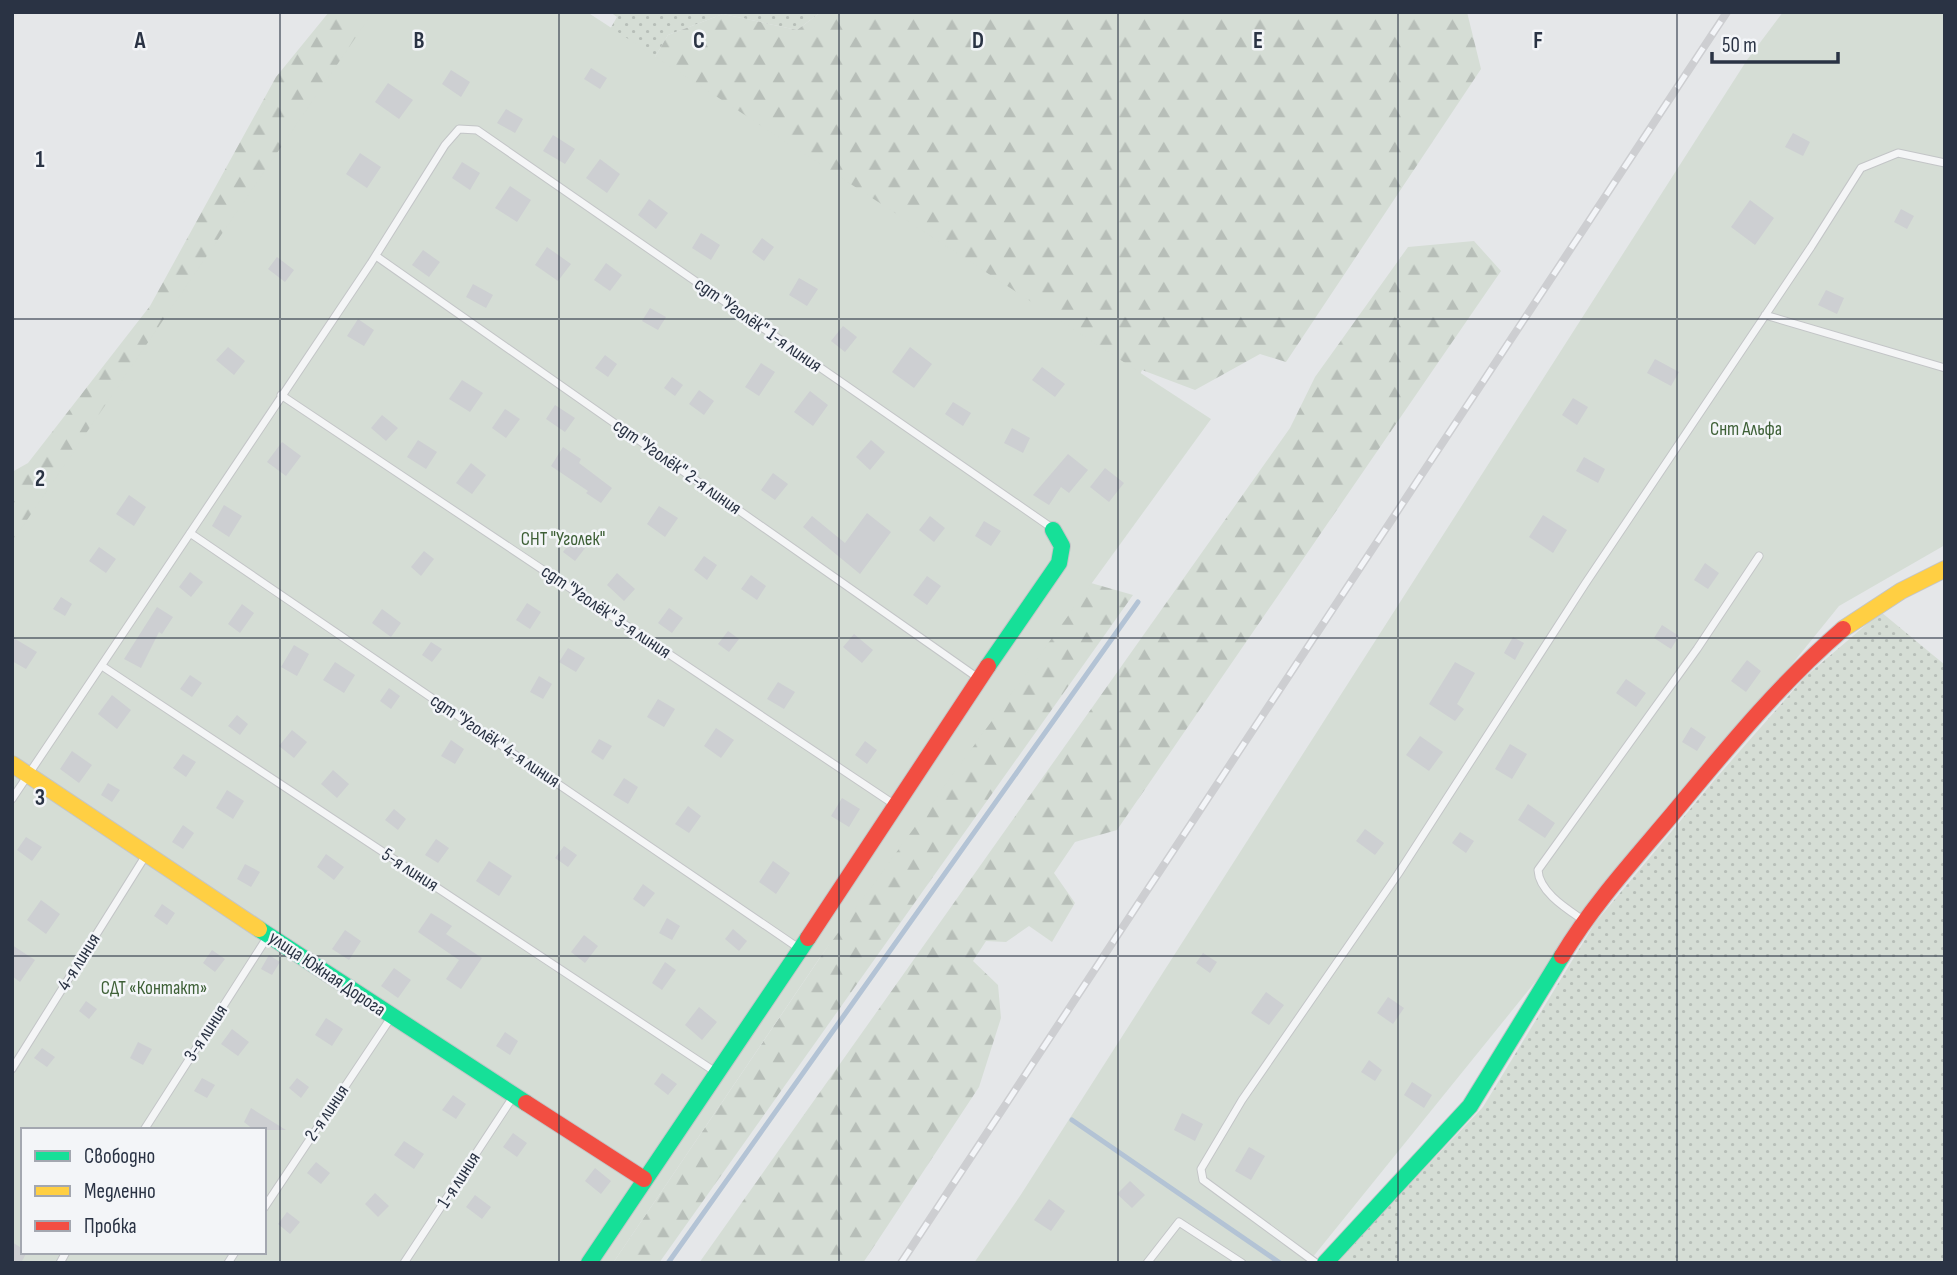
<svg xmlns="http://www.w3.org/2000/svg" width="1957" height="1275" font-family="'Sofia Sans Condensed',sans-serif">
  <defs>
    <pattern id="grass-dots" width="8" height="8" patternUnits="userSpaceOnUse" patternTransform="scale(1.75)"><rect width="8" height="8" fill="#d5ddd5"/><path d="M2 2h.1M6 6h.1" fill="none" stroke="#b7beb8" stroke-width="1.8" stroke-linecap="round"/></pattern>
    <pattern id="forest-firs" width="22" height="20" patternUnits="userSpaceOnUse" patternTransform="scale(1.75)"><rect width="22" height="20" fill="#d5ddd5"/><path d="M5 1l3.5 6h-7zM16 11l3.5 6h-7z" fill="#b7beb8"/></pattern>
  </defs>
  <rect width="100%" height="100%" fill="#e5e7e9"/>
  <!-- grass -->
  <path fill="url(#grass-dots)" d="M610,12h211l-24,18 -74,-16 -55,21 -26,44 -44,-29 19,-33z
    M1881,612l64,53v598h-610l148,-156 112,-184 122,-146 88,-100z"/>
  <!-- forest -->
  <path fill="url(#forest-firs)" d="M329,12h65l-382,584v-124l16,-9 122,-157 126,-229z
    M821,12h646l14,57 -195,293 -26,-8 -65,36 -53,-20 -14,35 -486,-326 26,-44 55,-21 74,16z
    M1474,241l27,30 -384,559 -42,12 -21,31 21,30 -23,39 -23,-16 -23,16 -20,-1 -13,20 25,24 3,33 -22,69 -116,176h-164l591,-835 25,-51 93,-130z
    M1077,579l56,16 -474,668h-46z"/>
  <!-- green -->
  <path fill="#d5ddd5" fill-rule="evenodd" d="M373,12h214l624,407 -392,540 -206,304h-601v-721zM23,1130h241v122h-241z
    M1783,12h162v533l-106,61 -531,657h-334l46,-67 727,-1136z"/>
  <g fill="none" stroke-linecap="round" stroke-linejoin="round">
    <!-- stream -->
    <path stroke="#b3c3d5" stroke-width="5" d="M1072,1120l208,143
      M668,1263l470,-661"/>
  </g>
  <!-- building -->
  <path fill="#cdcfd2" d="M591,68l16,10 -7,11 -16,-10z
    M451,70l19,12 -9,15 -19,-13z
    M388,83l25,17 -14,19 -24,-17z
    M506,109l17,10 -8,14 -18,-10z
    M1793,133l17,9 -7,14 -18,-9z
    M553,135l22,14 -10,15 -22,-13z
    M360,153l21,14 -14,21 -21,-14z
    M600,159l20,15 -13,19 -21,-15z
    M462,162l18,11 -10,17 -18,-12z
    M510,186l21,14 -14,22 -22,-14z
    M649,199l19,14 -12,16 -18,-14z
    M1750,200l24,18 -19,27 -24,-18z
    M1901,209l13,7 -7,13 -13,-7z
    M701,233l19,12 -9,15 -19,-12z
    M762,238l12,9 -10,14 -12,-9z
    M547,247l24,17 -13,17 -23,-16z
    M423,250l17,12 -11,15 -17,-12z
    M277,257l17,13 -9,12 -17,-13z
    M606,263l16,12 -12,16 -16,-11z
    M799,278l19,11 -11,17 -18,-11z
    M473,284l20,11 -7,13 -20,-11z
    M1826,290l18,8 -7,16 -19,-9z
    M650,308l16,9 -8,13 -16,-9z
    M358,319l16,11 -10,16 -17,-10z
    M843,326l14,11 -12,15 -14,-11z
    M228,347l17,14 -11,14 -18,-15z
    M910,347l22,17 -18,24 -22,-16z
    M605,355l12,9 -9,13 -13,-9z
    M1655,359l24,13 -8,14 -24,-13z
    M761,363l14,9 -16,24 -14,-9z
    M1042,367l23,17 -10,13 -23,-17z
    M672,377l11,8 -8,11 -11,-8z
    M462,380l21,13 -13,19 -21,-13z
    M699,390l15,11 -10,14 -15,-11z
    M810,391l18,14 -15,21 -19,-14z
    M1573,398l15,9 -11,18 -15,-10z
    M953,402l18,11 -8,13 -18,-12z
    M555,405l20,13 -10,14 -19,-13z
    M505,409l15,10 -14,19 -14,-10z
    M382,415l16,13 -12,13 -15,-13z
    M1012,428l18,10 -7,15 -19,-10z
    M418,440l19,12 -11,17 -19,-12z
    M871,440l14,12 -15,18 -14,-13z
    M282,442l19,14 -15,20 -19,-14z
    M563,447l18,12 -2,4 33,25 -11,15 -15,-10 2,-2 -37,-25z
    M1068,454l20,16 -19,23 -8,-6 -12,18 -16,-10z
    M1584,457l21,12 -7,14 -22,-12z
    M471,463l15,12 -14,19 -16,-11z
    M1105,468l19,15 -15,19 -19,-15z
    M773,473l15,11 -13,16 -14,-10z
    M129,495l17,12 -12,19 -18,-12z
    M224,505l18,11 -13,21 -17,-11z
    M659,506l19,12 -13,19 -18,-13z
    M867,513l24,19 -31,42 -57,-47 9,-11 33,27z
    M1543,515l24,15 -14,23 -24,-16z
    M930,516l15,12 -11,14 -15,-12z
    M984,521l17,10 -10,15 -16,-10z
    M577,533l12,10 -14,18 -12,-9z
    M99,547l17,12 -10,14 -17,-12z
    M424,551l10,8 -13,17 -10,-9z
    M704,556l13,9 -10,15 -13,-10z
    M1705,563l14,10 -11,16 -14,-9z
    M190,572l13,10 -12,15 -12,-10z
    M617,573l18,16 -11,12 -17,-16z
    M751,575l15,11 -9,14 -16,-11z
    M927,576l14,10 -14,19 -14,-10z
    M61,597l11,7 -7,12 -12,-7z
    M527,603l14,9 -11,17 -14,-9z
    M242,604l12,9 -14,20 -12,-9z
    M157,607l16,10 -11,17 -3,-2 -18,36 -17,-9z
    M669,608l14,10 -11,15 -14,-10z
    M382,609l19,14 -10,14 -19,-14z
    M1662,625l17,11 -8,13 -17,-11z
    M728,631l11,8 -10,13 -11,-8z
    M854,634l19,16 -11,13 -19,-16z
    M12,637l25,15 -11,17 -14,-8z
    M1513,637l11,6 -9,17 -11,-7z
    M431,642l11,7 -10,13 -10,-7z
    M294,645l15,9 -12,22 -16,-9z
    M568,648l17,10 -9,14 -17,-10z
    M1747,660l14,11 -15,21 -15,-11z
    M335,662l20,13 -11,18 -21,-13z
    M1455,662l20,11 -18,31 7,5 -9,12 -26,-17z
    M190,675l12,8 -10,14 -12,-8z
    M539,676l13,8 -9,15 -13,-7z
    M1626,679l20,14 -10,14 -20,-14z
    M778,682l17,10 -11,17 -17,-10z
    M389,688l11,8 -9,13 -11,-8z
    M112,695l19,15 -14,19 -19,-15z
    M658,699l17,10 -11,18 -17,-10z
    M237,715l11,9 -8,11 -12,-9z
    M1691,727l15,10 -9,14 -15,-9z
    M716,728l18,12 -13,18 -17,-12z
    M292,730l15,12 -13,16 -15,-12z
    M1420,736l23,16 -14,19 -23,-16z
    M599,739l13,7 -9,14 -12,-8z
    M451,740l13,9 -9,15 -14,-8z
    M865,741l12,9 -10,14 -12,-9z
    M1510,744l17,10 -15,25 -17,-10z
    M72,751l20,14 -13,18 -19,-14z
    M183,754l13,8 -10,15 -13,-9z
    M333,770l16,14 -12,14 -16,-14z
    M624,778l14,9 -10,17 -15,-9z
    M108,783l12,7 -8,12 -11,-7z
    M227,790l17,11 -11,18 -17,-11z
    M842,798l18,11 -11,18 -18,-11z
    M1528,804l27,19 -10,15 -27,-18z
    M688,806l13,10 -12,17 -14,-9z
    M394,809l12,10 -8,11 -13,-10z
    M183,825l11,8 -11,16 -11,-7z
    M1365,829l19,14 -9,12 -19,-14z
    M1460,832l14,9 -8,12 -14,-10z
    M26,837l16,10 -10,14 -15,-11z
    M436,839l13,9 -11,15 -13,-8z
    M564,846l13,9 -9,12 -13,-9z
    M326,854l18,13 -10,13 -17,-13z
    M489,861l23,15 -13,20 -23,-15z
    M773,861l17,12 -14,21 -17,-12z
    M245,864l15,8 -9,15 -14,-8z
    M643,884l12,9 -11,14 -11,-8z
    M41,900l19,14 -14,20 -19,-14z
    M162,904l13,9 -8,12 -13,-9z
    M431,913l21,13 -6,8 36,24 -21,31 -15,-10 13,-19 -41,-28z
    M667,918l13,8 -8,14 -13,-7z
    M733,929l14,12 -8,10 -14,-12z
    M345,930l16,11 -12,19 -17,-11z
    M584,935l14,11 -13,17 -14,-11z
    M12,945l23,15 -15,22 -8,-6z
    M212,950l13,9 -10,13 -12,-9z
    M1203,953l14,9 -7,11 -14,-10z
    M269,955l11,7 -8,13 -11,-6z
    M665,962l11,8 -14,20 -10,-7z
    M394,968l17,12 -13,18 -17,-12z
    M1266,992l18,13 -15,20 -18,-12z
    M1388,997l16,11 -11,16 -16,-11z
    M86,1001l11,8 -8,10 -10,-8z
    M699,1007l18,15 -15,18 -17,-15z
    M326,1018l17,11 -11,17 -17,-11z
    M232,1029l17,13 -11,14 -17,-12z
    M505,1032l13,9 -8,14 -14,-9z
    M138,1042l14,7 -9,16 -13,-7z
    M42,1048l13,9 -8,10 -13,-9z
    M1369,1060l13,10 -7,11 -14,-9z
    M662,1073l15,11 -9,11 -14,-11z
    M202,1078l13,7 -8,13 -13,-7z
    M297,1078l12,9 -8,11 -12,-10z
    M1412,1082l20,13 -8,13 -20,-13z
    M453,1095l13,9 -10,15 -14,-9z
    M251,1108l35,22h-32l-10,-8z
    M1182,1113l21,11 -8,17 -21,-11z
    M513,1133l14,10 -10,14 -14,-10z
    M404,1141l20,13 -10,15 -20,-14z
    M1249,1147l16,9 -14,24 -16,-9z
    M316,1162l14,11 -9,11 -14,-11z
    M595,1168l16,13 -10,13 -16,-13z
    M1130,1181l15,14 -13,13 -15,-14z
    M375,1193l14,13 -11,11 -13,-13z
    M475,1195l16,12 -9,12 -16,-12z
    M1049,1199l16,12 -14,20 -17,-11z
    M287,1212l13,10 -10,12 -12,-10z
    M12,1242l11,7v3h4l-6,11h-9z"/>
  <g fill="none" stroke-linecap="round" stroke-linejoin="round">
    <defs>
      <path id="lane" d="M376,256l602,422
        M1765,315l180,53
        M281,395l614,410
        M190,533l610,416
        M102,666l615,407
        M12,799l359,-536 74,-118 14,-16 18,1 575,398
        M1583,920c-16,-11 -44,-28 -45,-50l159,-221 62,-93
        M12,1069l134,-214
        M144,1130l124,-194
        M264,1208l126,-189
        M60,1263l6,-11
        M228,1263l7,-11
        M404,1263l109,-166
        M1147,1263l32,-41 63,41
        M1316,1263l-113,-83 -2,-11 41,-69 156,-226 187,-290 226,-337 50,-79 37,-15 47,10"/>
      <path id="fast" d="M988,666l71,-103 3,-17 -9,-16
        M259,929l267,174
        M589,1263l219,-325
        M1325,1263l145,-157 92,-150"/>
      <path id="slow" d="M1843,629l58,-38 44,-22
        M12,764l247,165"/>
      <path id="jam" d="M808,938l180,-272
        M1562,956c30,-50 70,-94 108,-139 54,-65 108,-132 173,-188
        M526,1103l118,76"/>
    </defs>
    <!-- lane casing -->
    <use href="#lane" stroke="#c3c5c7" stroke-width="9"/>
    <!-- fast casing -->
    <use href="#fast" stroke="#c3c5c7" stroke-width="18"/>
    <!-- slow casing -->
    <use href="#slow" stroke="#c3c5c7" stroke-width="18"/>
    <!-- jam casing -->
    <use href="#jam" stroke="#c3c5c7" stroke-width="18"/>
    <!-- lane -->
    <use href="#lane" stroke="#f4f5f6" stroke-width="7"/>
    <!-- fast -->
    <use href="#fast" stroke="#16e098" stroke-width="16"/>
    <!-- slow -->
    <use href="#slow" stroke="#ffcf43" stroke-width="16"/>
    <!-- jam -->
    <use href="#jam" stroke="#f24e42" stroke-width="16"/>
    <defs>
      <path id="rail" d="M901,1263l826,-1251"/>
    </defs>
    <!-- rail casing -->
    <use href="#rail" stroke="#cdced1" stroke-width="8"/>
    <!-- rail -->
    <use href="#rail" stroke="#f3f5f8" stroke-width="5" stroke-dasharray="16" stroke-linecap="butt"/>
  </g>
  <!-- grid -->
  <path fill="none" stroke="#2a3344" stroke-width="2" stroke-opacity="0.55" d="M280,12v1251M559,12v1251M839,12v1251M1118,12v1251M1398,12v1251M1677,12v1251M12,319h1933M12,638h1933M12,956h1933"/>
  <g text-anchor="middle" dominant-baseline="central" stroke-width="5" stroke-linejoin="round" paint-order="stroke">
    <!-- street labels -->
    <g font-size="19" fill="#2a3344" stroke="#f3f5f8">
      <text transform="translate(758 325) rotate(35)">сдт "Уголёк" 1-я линия</text>
      <text transform="translate(677 467) rotate(35)">сдт "Уголёк" 2-я линия</text>
      <text transform="translate(606 612) rotate(34)">сдт "Уголёк" 3-я линия</text>
      <text transform="translate(495 741) rotate(34)">сдт "Уголёк" 4-я линия</text>
      <text transform="translate(410 870) rotate(33)">5-я линия</text>
      <text transform="translate(79 962) rotate(-58)">4-я линия</text>
      <text transform="translate(327 974) rotate(34)">улица Южная Дорога</text>
      <text transform="translate(206 1033) rotate(-57)">3-я линия</text>
      <text transform="translate(327 1113) rotate(-56)">2-я линия</text>
      <text transform="translate(459 1180) rotate(-57)">1-я линия</text>
    </g>
    <!-- park labels -->
    <g font-size="19" fill="#3e6037" stroke="#f3f5f8">
      <text x="1746" y="429">Снт Альфа</text>
      <text x="563" y="539">СНТ "Уголек"</text>
      <text x="154" y="988">СДТ «Контакт»</text>
    </g>
  </g>
  <g font-size="23" text-anchor="middle" font-weight="bold" fill="#2a3344" stroke="#f3f5f8" stroke-width="5" stroke-linejoin="round" paint-order="stroke">
    <text x="140" y="48">A</text>
    <text x="419" y="48">B</text>
    <text x="699" y="48">C</text>
    <text x="978" y="48">D</text>
    <text x="1258" y="48">E</text>
    <text x="1538" y="48">F</text>
    <text x="40" y="167">1</text>
    <text x="40" y="486">2</text>
    <text x="40" y="805">3</text>
  </g>
  <!-- border -->
  <rect width="1957" height="1275" fill="none" stroke="#2a3344" stroke-width="28"/>
  <!-- legend -->
  <rect x="21" y="1128" width="245" height="126" fill="#f3f5f8" stroke="#a3a7b0" stroke-width="2"/>
  <rect x="35" y="1151" width="35" height="10" fill="#16e098" stroke="#a3a7b0" stroke-width="2"/>
  <text x="84" y="1163" font-size="21" fill="#2a3344">Свободно</text>
  <rect x="35" y="1186" width="35" height="10" fill="#ffcf43" stroke="#a3a7b0" stroke-width="2"/>
  <text x="84" y="1198" font-size="21" fill="#2a3344">Медленно</text>
  <rect x="35" y="1221" width="35" height="10" fill="#f24e42" stroke="#a3a7b0" stroke-width="2"/>
  <text x="84" y="1233" font-size="21" fill="#2a3344">Пробка</text>
  <!-- scale -->
  <path d="M1712 52v10h126v-10" fill="none" stroke="#2a3344" stroke-width="3.5"/>
  <text x="1722" y="52" font-size="21" fill="#2a3344" stroke="#f3f5f8" stroke-width="5" paint-order="stroke">50 m</text>
</svg>
